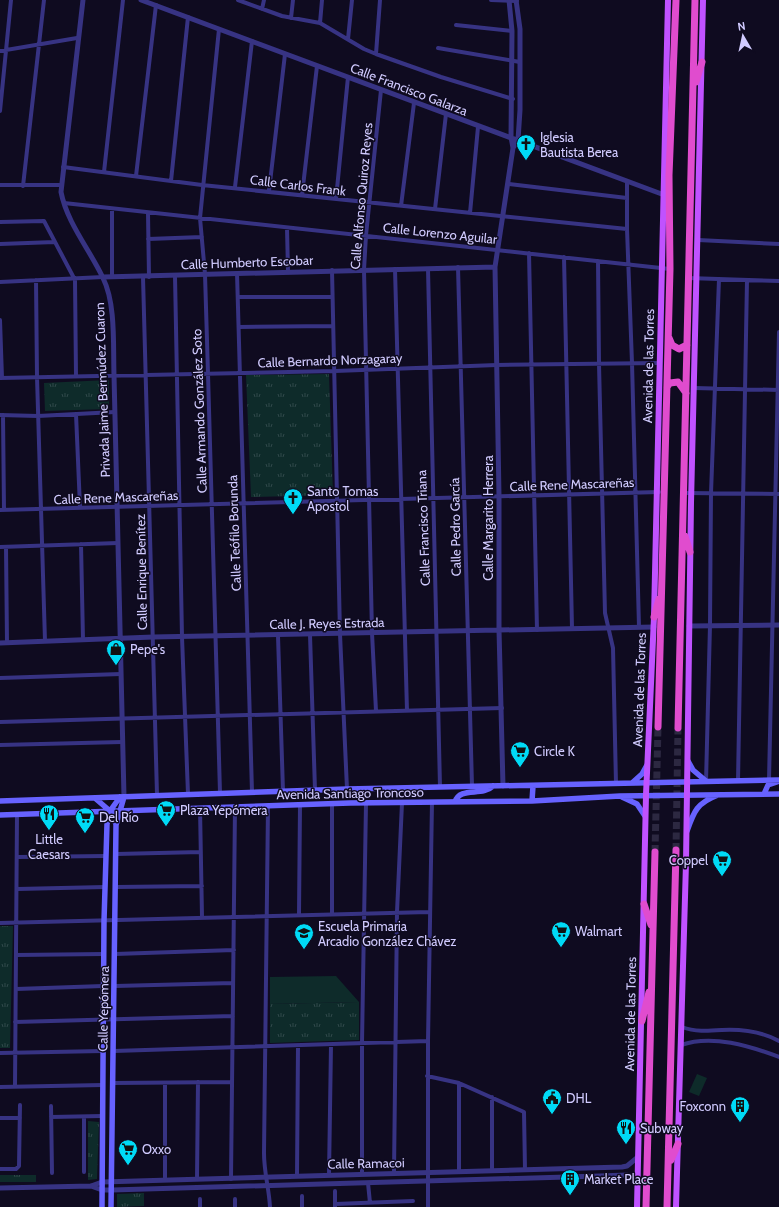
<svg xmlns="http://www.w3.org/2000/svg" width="779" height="1207" font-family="Cabin,sans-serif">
  <defs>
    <pattern id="park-tufts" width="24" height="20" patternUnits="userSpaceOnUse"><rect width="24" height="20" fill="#0e2b2a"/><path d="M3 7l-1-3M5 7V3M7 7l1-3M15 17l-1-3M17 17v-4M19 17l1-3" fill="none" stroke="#30484a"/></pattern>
  </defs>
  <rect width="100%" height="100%" fill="#0f0b20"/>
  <!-- grass -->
  <path fill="#0e2b2a" d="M336,976l23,26 -89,2v-27z
    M697,1074l10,4 -8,18 -10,-4z"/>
  <!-- park -->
  <path fill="url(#park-tufts)" d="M329,374l4,121 -82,2 -5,-122z
    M109,380v29l-64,2 -1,-28z
    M0,926h13l-3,122h-10z
    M359,1002v38l-89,3v-39z
    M88,1121l11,1 -2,57 -9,1z
    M0,1175h36v7h-36z
    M144,1193v13l-27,1v-13z"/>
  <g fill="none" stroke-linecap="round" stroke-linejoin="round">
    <!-- trunk-tunnel -->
    <path stroke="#2c2841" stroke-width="7" stroke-dasharray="7 3.5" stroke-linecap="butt" d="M676,850l2,-122
      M655,852l3,-125"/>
    <!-- minor -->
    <path stroke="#373383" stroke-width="4" d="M238,0l44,16 38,7 44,26 12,5 65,23 72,22
      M491,0l26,1
      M262,9l2,-9
      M291,18l2,-18
      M320,23l2,-23
      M456,25l56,6
      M219,29l-19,189 5,56 3,100 12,419
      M348,39l4,-39
      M438,48l82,14
      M0,51l77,-13
      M376,54l4,-54
      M0,111l11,-111
      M63,167l139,18 425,44
      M104,172l19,-172
      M136,176l20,-171
      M171,181l17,-164
      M627,182v47l5,134 7,264
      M509,184l118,14
      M0,185h61
      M23,186l21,-186
      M235,187l17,-146
      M269,191l16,-137
      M302,195l15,-129
      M336,199l12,-122
      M64,203l606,66
      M401,206l13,-103
      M112,209v68
      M435,209l11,-95
      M148,213l1,64
      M470,213l8,-86
      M0,222l44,-1 31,59 1,96
      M287,228l1,43
      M148,239l54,-2
      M698,240l81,4
      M0,244l55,-2
      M529,253l8,377
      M564,257l8,371
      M598,261l1,103 6,249 8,35 3,136
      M458,267l14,519
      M395,269l12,442
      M428,269l12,518
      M332,270l8,364 7,155
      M237,273l15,519
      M175,276l7,361 6,157
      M143,277l14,518
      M688,278l91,3
      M36,280l1,97 8,264
      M0,282l103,-5
      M238,297h94
      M0,320l2,58
      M239,327l94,-1
      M0,378l335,-7 162,-6 163,-2
      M694,388l85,2
      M76,414l4,93
      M0,415l38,1 77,-4
      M3,415l1,95
      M684,493l95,1
      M0,510l659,-18
      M81,544l2,96
      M0,547l118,-4
      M6,547l1,96
      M310,635l5,155
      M278,636l5,155
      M0,678l121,-4
      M376,711l-4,-78 -8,-363 2,-35 15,-145
      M0,722l502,-14
      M0,745l122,-3
      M769,780l10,-448
      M738,781l9,-501
      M706,782l4,-157 1,-132 8,-214
      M268,806l-4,347c0,20 5,35 6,54
      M200,808l2,109
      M116,854l85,-2
      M18,857l88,-1
      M116,887l86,-1
      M17,889l88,-2
      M299,914l1,-109
      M332,914v-110
      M0,923l429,-11
      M115,954l119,-4
      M16,955l88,-1
      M115,986l118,-3
      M16,989l87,-3
      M15,1022l218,-6
      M682,1027c13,5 26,4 40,3 21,-1 39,1 57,11
      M681,1045c31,-11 69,1 98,12
      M114,1051l314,-10
      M0,1053l103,-2
      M427,1076l32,7 65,29 1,58
      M113,1083l119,-1
      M165,1083v97
      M0,1087l103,-2
      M15,1087l2,-273
      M51,1106l1,67
      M51,1117l51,-1
      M0,1118h20
      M0,1169h16l3,-3 1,-61
      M492,1171v-74
      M84,1172v-55
      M459,1172v-89
      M394,1173l3,-261 5,-109
      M362,1174v-131l4,-240
      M329,1175l2,-130
      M297,1176l1,-130
      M197,1179l1,-97
      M231,1179l4,-372
      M368,1183l2,20
      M335,1191v16
      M200,1199v8
      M235,1199v8
      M335,1204l78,-3
      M302,1207v-11
      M428,1207v-166l4,-239"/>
    <!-- tertiary -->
    <path stroke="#373383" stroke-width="5" d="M83,0l-22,192c6,31 29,58 42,86 13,26 10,68 11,97l10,422
      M141,0l526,196
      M513,148l5,-8 2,-30v-81l-4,-29
      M103,277l392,-10
      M689,626l90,-1
      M0,643l153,-6 501,-10
      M503,786l-4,-156v-134l-4,-229 18,-119 -2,-11 1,-106 -3,-31
      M91,1186l11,4h10l488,-14 27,-1 11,4
      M0,1188l91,-2 11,-4 520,-15 5,-1 11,-9"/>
    <!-- secondary -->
    <path stroke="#6762ff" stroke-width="5.5" d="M688,761l5,9 13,11
      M632,783l10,-9 5,-9
      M764,794l4,-9 9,-3
      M622,797l15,7 8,12
      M96,799l14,12 6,13
      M0,801l347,-12 432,-9
      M532,801l1,-15
      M455,802c5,-16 27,-5 38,-16
      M0,815l350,-12 182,-2 88,-5 159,-2
      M687,831c7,-20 10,-28 31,-36
      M102,1207l2,-286 3,-97 3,-13 10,-14
      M111,1207l5,-382 8,-28"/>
    <!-- primary -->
    <path stroke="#c052ff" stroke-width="6" d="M637,1207l9,-412 8,-178 14,-617
      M676,1207l10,-344 5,-360 12,-503"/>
    <!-- trunk -->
    <path stroke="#e04cce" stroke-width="7" d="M696,82l6,-20
      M669,338l3,7 7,4 8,-4
      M667,387l3,-4 8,-1 8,11
      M685,536l5,16
      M654,617l5,-18
      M658,727l12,-458 -1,-94 7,-175
      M678,728l17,-728
      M644,904l7,21
      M642,1021l7,-29
      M671,1160l7,-16
      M646,1207l9,-355
      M667,1207l9,-357"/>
  </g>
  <!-- icons -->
  <defs>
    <symbol id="church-pin" viewBox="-11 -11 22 30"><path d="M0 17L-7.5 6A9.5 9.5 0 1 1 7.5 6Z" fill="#00daf6" stroke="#0f0b20"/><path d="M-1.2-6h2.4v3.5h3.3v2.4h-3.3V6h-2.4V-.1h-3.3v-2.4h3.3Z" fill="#111"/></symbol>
    <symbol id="shop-pin" viewBox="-11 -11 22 30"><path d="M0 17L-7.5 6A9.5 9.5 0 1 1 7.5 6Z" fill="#00daf6" stroke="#0f0b20"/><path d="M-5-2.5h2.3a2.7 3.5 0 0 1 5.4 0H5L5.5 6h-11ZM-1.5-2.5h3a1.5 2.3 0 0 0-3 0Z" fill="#111"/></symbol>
    <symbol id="supermarket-pin" viewBox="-11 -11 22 30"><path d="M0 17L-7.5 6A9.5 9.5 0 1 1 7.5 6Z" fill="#00daf6" stroke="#0f0b20"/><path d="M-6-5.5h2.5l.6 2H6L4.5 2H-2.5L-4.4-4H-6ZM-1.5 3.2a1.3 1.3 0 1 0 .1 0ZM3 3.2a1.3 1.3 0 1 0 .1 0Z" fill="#111"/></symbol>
    <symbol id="restaurant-pin" viewBox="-11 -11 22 30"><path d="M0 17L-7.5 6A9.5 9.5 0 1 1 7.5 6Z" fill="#00daf6" stroke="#0f0b20"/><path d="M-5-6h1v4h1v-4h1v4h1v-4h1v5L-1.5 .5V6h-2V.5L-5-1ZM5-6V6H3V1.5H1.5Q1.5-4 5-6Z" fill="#111"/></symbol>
    <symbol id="school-pin" viewBox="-11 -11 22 30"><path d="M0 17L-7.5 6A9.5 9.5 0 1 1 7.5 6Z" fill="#00daf6" stroke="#0f0b20"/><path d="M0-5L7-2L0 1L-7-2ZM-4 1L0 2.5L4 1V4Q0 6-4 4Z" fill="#111"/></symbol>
    <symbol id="civic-pin" viewBox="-11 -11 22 30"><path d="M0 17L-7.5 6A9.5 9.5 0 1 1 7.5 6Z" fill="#00daf6" stroke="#0f0b20"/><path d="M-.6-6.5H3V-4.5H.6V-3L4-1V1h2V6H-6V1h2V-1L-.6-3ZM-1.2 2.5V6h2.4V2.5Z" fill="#111"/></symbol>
    <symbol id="building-pin" viewBox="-11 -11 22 30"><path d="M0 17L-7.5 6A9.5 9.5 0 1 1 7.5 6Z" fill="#00daf6" stroke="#0f0b20"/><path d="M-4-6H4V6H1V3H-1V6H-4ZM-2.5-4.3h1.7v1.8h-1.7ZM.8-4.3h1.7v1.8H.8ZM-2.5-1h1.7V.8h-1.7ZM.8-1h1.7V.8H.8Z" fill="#111"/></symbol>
  </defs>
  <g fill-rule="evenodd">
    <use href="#church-pin" x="515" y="133" width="22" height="30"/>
    <use href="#church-pin" x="282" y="487" width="22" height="30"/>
    <use href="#shop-pin" x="105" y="638" width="22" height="30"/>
    <use href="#supermarket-pin" x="509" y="740" width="22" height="30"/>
    <use href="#supermarket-pin" x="155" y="799" width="22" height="30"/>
    <use href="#restaurant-pin" x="38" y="803" width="22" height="30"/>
    <use href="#supermarket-pin" x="74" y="806" width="22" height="30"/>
    <use href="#supermarket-pin" x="711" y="849" width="22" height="30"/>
    <use href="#supermarket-pin" x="550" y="920" width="22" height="30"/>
    <use href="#school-pin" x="293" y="922" width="22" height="30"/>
    <use href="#civic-pin" x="541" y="1087" width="22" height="30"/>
    <use href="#building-pin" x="729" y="1095" width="22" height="30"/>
    <use href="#restaurant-pin" x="615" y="1117" width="22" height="30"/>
    <use href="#supermarket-pin" x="117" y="1138" width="22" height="30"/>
    <use href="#building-pin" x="559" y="1168" width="22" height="30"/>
  </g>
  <g text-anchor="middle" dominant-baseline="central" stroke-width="3" stroke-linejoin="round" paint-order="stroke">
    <!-- street labels -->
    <g font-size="13" fill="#d1cbff" stroke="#0f0b20">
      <text transform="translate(409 89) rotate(21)">Calle Francisco Galarza</text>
      <text transform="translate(298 185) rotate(7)">Calle Carlos Frank</text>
      <text transform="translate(361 196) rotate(-85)">Calle Alfonso Quiroz Reyes</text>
      <text transform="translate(440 233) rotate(6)">Calle Lorenzo Aguilar</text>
      <text transform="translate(247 262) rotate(-2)">Calle Humberto Escobar</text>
      <text transform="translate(330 360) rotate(-2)">Calle Bernardo Norzagaray</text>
      <text transform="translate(648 366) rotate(-89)">Avenida de las Torres</text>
      <text transform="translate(102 390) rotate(-92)">Privada Jaime Bermúdez Cuaron</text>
      <text transform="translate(199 411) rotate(-92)">Calle Armando González Soto</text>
      <text transform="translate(572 484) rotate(-2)">Calle Rene Mascareñas</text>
      <text transform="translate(116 497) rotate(-2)">Calle Rene Mascareñas</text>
      <text transform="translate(488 518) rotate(-90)">Calle Margarito Herrera</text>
      <text transform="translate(455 527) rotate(-91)">Calle Pedro García</text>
      <text transform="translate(423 528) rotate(-92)">Calle Francisco Triana</text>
      <text transform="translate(234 533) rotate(-92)">Calle Teófilo Borunda</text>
      <text transform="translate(141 572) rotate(-91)">Calle Enrique Benítez</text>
      <text transform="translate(327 623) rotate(-1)">Calle J. Reyes Estrada</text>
      <text transform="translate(639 690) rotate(-88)">Avenida de las Torres</text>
      <text transform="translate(350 793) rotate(-1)">Avenida Santiago Troncoso</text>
      <text transform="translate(103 1009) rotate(-89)">Calle Yepómera</text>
      <text transform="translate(630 1014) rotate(-89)">Avenida de las Torres</text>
      <text transform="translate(366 1163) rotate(-1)">Calle Ramacoi</text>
    </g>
    <!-- poi labels -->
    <g font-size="13" fill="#d1cbff" stroke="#0f0b20" text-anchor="start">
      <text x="540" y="137">Iglesia<tspan x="540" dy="15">Bautista Berea</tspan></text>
      <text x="307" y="491">Santo Tomas<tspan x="307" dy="15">Apostol</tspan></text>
      <text x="130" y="649">Pepe's</text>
      <text x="534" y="751">Circle K</text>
      <text x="180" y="810">Plaza Yepómera</text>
      <text x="99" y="817">Del Río</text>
      <text x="49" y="839" text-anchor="middle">Little<tspan x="49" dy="15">Caesars</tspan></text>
      <text x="708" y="860" text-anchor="end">Coppel</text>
      <text x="318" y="926">Escuela Primaria<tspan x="318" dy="15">Arcadio González Chávez</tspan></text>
      <text x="575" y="931">Walmart</text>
      <text x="566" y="1098">DHL</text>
      <text x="726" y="1106" text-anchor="end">Foxconn</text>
      <text x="640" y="1128">Subway</text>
      <text x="142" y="1149">Oxxo</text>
      <text x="584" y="1179">Market Place</text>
    </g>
  </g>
  <!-- north arrow -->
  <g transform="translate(743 36) rotate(351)" stroke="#0f0b20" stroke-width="3" paint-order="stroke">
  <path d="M0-3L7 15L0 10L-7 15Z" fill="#d1cbff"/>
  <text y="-6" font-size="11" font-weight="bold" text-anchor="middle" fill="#d1cbff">N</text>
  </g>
</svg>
